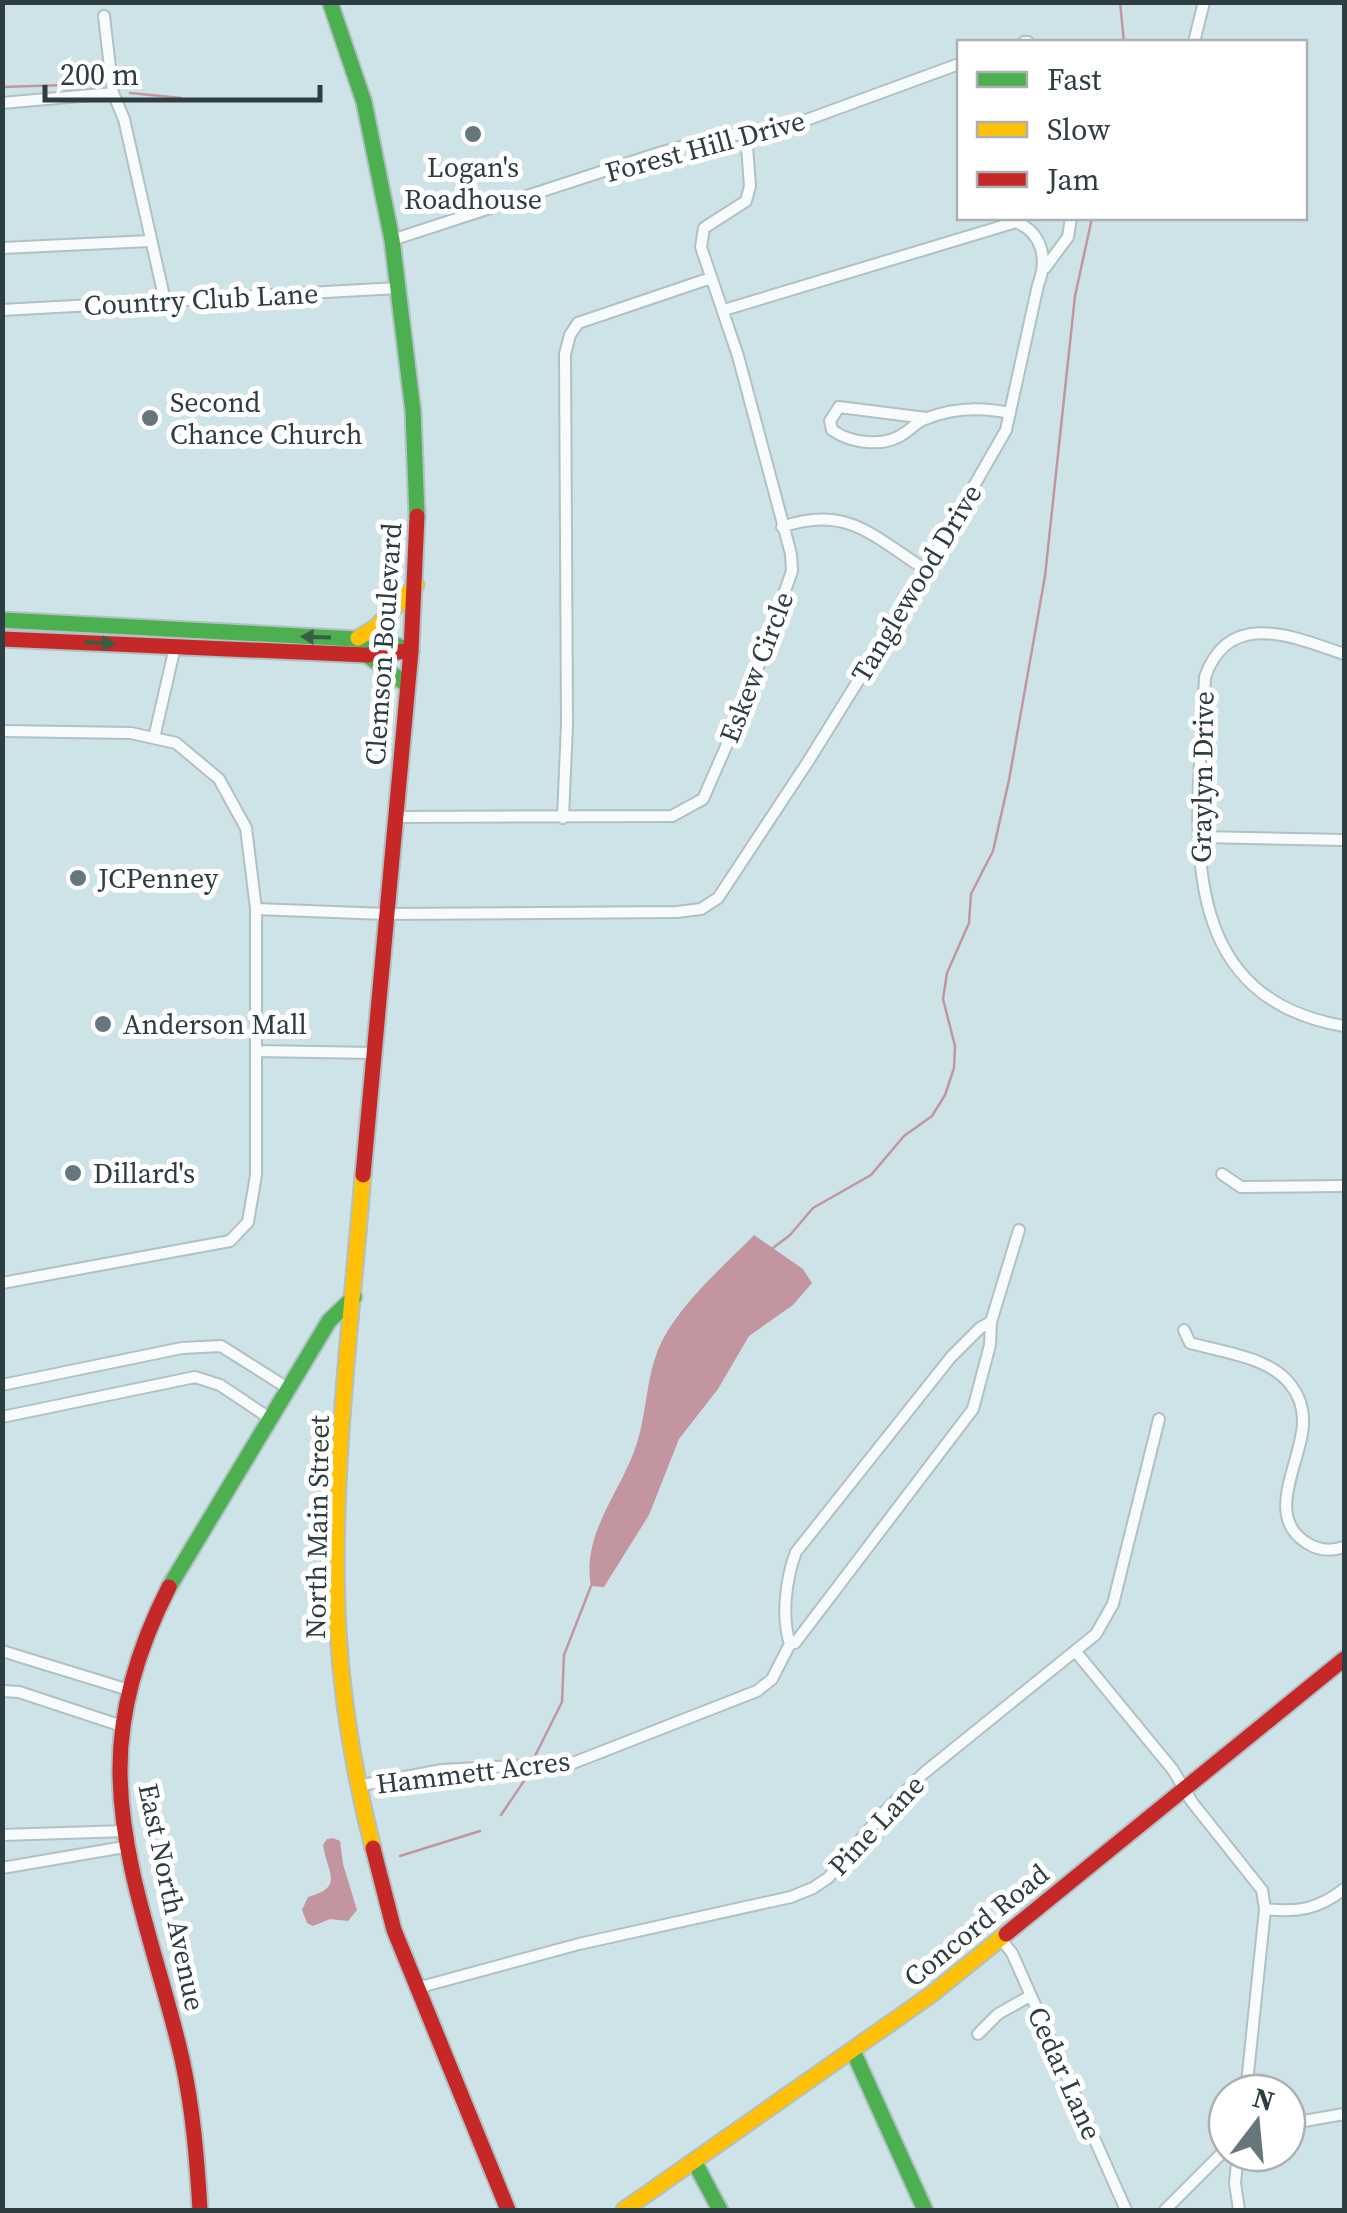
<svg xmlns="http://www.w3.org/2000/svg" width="1347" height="2213" font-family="'Source Serif 4',serif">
  <rect width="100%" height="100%" fill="#cee3e8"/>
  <!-- water -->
  <path fill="#c395a1" d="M754,1235l49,34 9,14 -19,22 -44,31 -31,53 -39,50 -30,76 -45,72 -13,-1c-10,-53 31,-95 46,-143 11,-35 9,-72 26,-104 22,-40 60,-72 91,-104z
    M333,1838l7,3 3,23 14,46 -9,11 -18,-2 -17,7 -6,-3 -5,-13 6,-13c37,-10 19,-24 15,-52l4,-6z"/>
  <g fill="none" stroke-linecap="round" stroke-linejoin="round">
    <!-- stream -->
    <path stroke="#c395a1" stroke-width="2.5" d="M1120,2l4,40
      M2,87l94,-3
      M130,93l51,5
      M773,1248l17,-13 23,-27 58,-33 33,-39 28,-20 13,-21 9,-27 1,-22 -12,-47 4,-26 22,-50 2,-29 22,-43 16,-71 36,-204 30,-280 17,-78
      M535,1756l27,-54 2,-47 27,-69
      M501,1815l27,-40
      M400,1856l80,-25"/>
    <defs>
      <path id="street" d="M104,16l9,77
        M1024,42h4
        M1194,42l10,-40
        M2,103l111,-10 11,26 41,182
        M392,240l267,-87 53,-15 44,-6 53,-13 150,-55
        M2,248l148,-7
        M1045,268l23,-31 3,-19
        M2,310l396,-22
        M926,418l-87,-11 -9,14 2,9c20,14 54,18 74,2 7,-5 11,-10 19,-13 27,-11 57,-12 85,-6
        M782,527c65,-23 92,10 144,43
        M1344,654c-50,-17 -115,-46 -139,23 -6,136 -41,319 139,349
        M2,731l129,2 45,10 43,36 27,49 10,81v266l-8,47 -18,19 -228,42
        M154,738l21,-91
        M394,817l278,-1 31,-17 43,-98 46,-130 -1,-17 -53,-198 -37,-109 3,-19 42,-27 4,-15 -4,-53
        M563,818l4,-94 -2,-370 5,-19 8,-12 133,-45
        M1200,837l144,3
        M256,909l129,5 292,-2 24,-3 17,-11 91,-138 103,-166 94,-164 32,-145c10,-25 5,-52 -22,-63l-292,88
        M256,1051l118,2
        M1222,1174l19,13 103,-1
        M991,1322l-11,6 -29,29 -155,195c-10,26 -15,65 -6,92l5,-1 178,-234 17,-64 1,-23 28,-92
        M1184,1330l6,13c32,9 79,14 100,41 8,10 13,23 13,36 1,39 -41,96 4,123 12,8 25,8 37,4
        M2,1385l180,-37 39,-2 68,43
        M2,1417l193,-40 25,8 51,34
        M2,1651l127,39
        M1076,1652l97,118 19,32 70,88 3,19 -19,184
        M2,1691l17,1 103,34
        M357,1786l85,-16 131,-7 184,-72 15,-12 18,-35
        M2,1835l124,-4
        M2,1868l128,-22
        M1265,1909c32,4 54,0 79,-20
        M1000,1938l12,15 114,257
        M417,1988l162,-44 212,-47 22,-9 15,-10 55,-65 41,-40 172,-139 17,-30 46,-185
        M978,2034l20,-20 32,-18
        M1287,2124l57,-10
        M1238,2153l-3,30 4,27
        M1165,2210l62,-62"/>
      <path id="fast" d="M330,2l34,100 28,138 21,171 4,105
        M2,620l354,19 32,3 23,9
        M367,655l40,30
        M169,1587l160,-266 25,-24
        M853,2051l72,159
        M694,2161l26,49"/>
      <path id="slow" d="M358,638l18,-11 40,-42
        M363,1175c-12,151 -33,304 -25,455 4,73 17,147 35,218
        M624,2210l308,-216 74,-60"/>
      <path id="jam" d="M2,639l365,16 41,-4
        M363,1175l48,-524 6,-135
        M169,1587c-29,57 -49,118 -49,182 0,98 41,196 62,290 11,50 15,100 18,151
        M373,1848l21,82 114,280
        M1006,1934l338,-275"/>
    </defs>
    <!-- street casing -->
    <use href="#street" stroke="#b0c1c4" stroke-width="14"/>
    <!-- fast casing -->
    <use href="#fast" stroke="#b0c1c4" stroke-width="19"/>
    <!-- slow casing -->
    <use href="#slow" stroke="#b0c1c4" stroke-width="19"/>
    <!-- jam casing -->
    <use href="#jam" stroke="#b0c1c4" stroke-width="19"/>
    <!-- street -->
    <use href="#street" stroke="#f8fbfc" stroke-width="10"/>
    <!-- fast -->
    <use href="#fast" stroke="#4caf50" stroke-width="15"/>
    <!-- slow -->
    <use href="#slow" stroke="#ffc107" stroke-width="15"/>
    <!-- jam -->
    <use href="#jam" stroke="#c62828" stroke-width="15"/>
  </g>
  <!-- one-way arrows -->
  <defs><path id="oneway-solid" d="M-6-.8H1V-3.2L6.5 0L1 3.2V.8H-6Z" transform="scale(2.5)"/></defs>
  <g fill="#375f46">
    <use href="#oneway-solid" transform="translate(316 637) rotate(-178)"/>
    <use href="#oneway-solid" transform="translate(100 643) rotate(3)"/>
  </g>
  <!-- markers -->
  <g fill="#66777b" stroke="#fff" stroke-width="4">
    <circle cx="473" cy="134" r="10"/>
    <circle cx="150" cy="418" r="10"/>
    <circle cx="78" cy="878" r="10"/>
    <circle cx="103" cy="1024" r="10"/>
    <circle cx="73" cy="1173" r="10"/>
  </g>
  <g text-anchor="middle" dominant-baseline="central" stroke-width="10" stroke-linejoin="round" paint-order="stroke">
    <!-- street labels -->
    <g font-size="28" fill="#2e3d41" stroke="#fff">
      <text transform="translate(705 146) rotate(-15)">Forest Hill Drive</text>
      <text transform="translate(201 299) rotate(-3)">Country Club Lane</text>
      <text transform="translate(916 583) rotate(-59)">Tanglewood Drive</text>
      <text transform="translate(383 644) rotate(-86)">Clemson Boulevard</text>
      <text transform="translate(756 667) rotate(-69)">Eskew Circle</text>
      <text transform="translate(1202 777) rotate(-89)">Graylyn Drive</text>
      <text transform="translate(317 1527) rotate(-89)">North Main Street</text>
      <text transform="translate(473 1772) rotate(-7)">Hammett Acres</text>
      <text transform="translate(876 1825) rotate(-47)">Pine Lane</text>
      <text transform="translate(172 1897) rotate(78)">East North Avenue</text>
      <text transform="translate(976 1925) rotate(-39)">Concord Road</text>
      <text transform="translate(1065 2073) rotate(66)">Cedar Lane</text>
    </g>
    <!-- poi labels -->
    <g font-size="28" fill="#2e3d41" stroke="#fff" text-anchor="start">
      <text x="473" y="167" text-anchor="middle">Logan's<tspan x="473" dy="32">Roadhouse</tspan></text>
      <text x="170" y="402">Second<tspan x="170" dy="32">Chance Church</tspan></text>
      <text x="98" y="878">JCPenney</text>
      <text x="123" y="1024">Anderson Mall</text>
      <text x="93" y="1173">Dillard's</text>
    </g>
  </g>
  <!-- border -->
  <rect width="1347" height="2213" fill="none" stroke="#2e3d41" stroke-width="10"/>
  <!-- legend -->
  <rect x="957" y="40" width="350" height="180" fill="#ffffff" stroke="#abb1b3" stroke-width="2.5"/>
  <rect x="977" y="72" width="50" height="15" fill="#4caf50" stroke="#abb1b3" stroke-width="2.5"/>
  <text x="1047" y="90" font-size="30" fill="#2e3d41">Fast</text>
  <rect x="977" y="122" width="50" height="15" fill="#ffc107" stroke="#abb1b3" stroke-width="2.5"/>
  <text x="1047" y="140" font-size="30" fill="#2e3d41">Slow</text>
  <rect x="977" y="172" width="50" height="15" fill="#c62828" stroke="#abb1b3" stroke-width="2.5"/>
  <text x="1047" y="190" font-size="30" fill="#2e3d41">Jam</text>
  <!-- north arrow -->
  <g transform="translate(1257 2123) rotate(16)"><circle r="48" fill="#ffffff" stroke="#abb1b3" stroke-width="2.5"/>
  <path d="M0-8L18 38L0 25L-18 38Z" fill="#66777b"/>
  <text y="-15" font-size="28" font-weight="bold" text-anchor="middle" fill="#2e3d41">N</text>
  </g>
  <!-- scale -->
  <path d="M45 85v15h275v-15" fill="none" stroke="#2e3d41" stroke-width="5"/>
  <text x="60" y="85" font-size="30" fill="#2e3d41" stroke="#ffffff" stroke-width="8" paint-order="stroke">200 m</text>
</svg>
